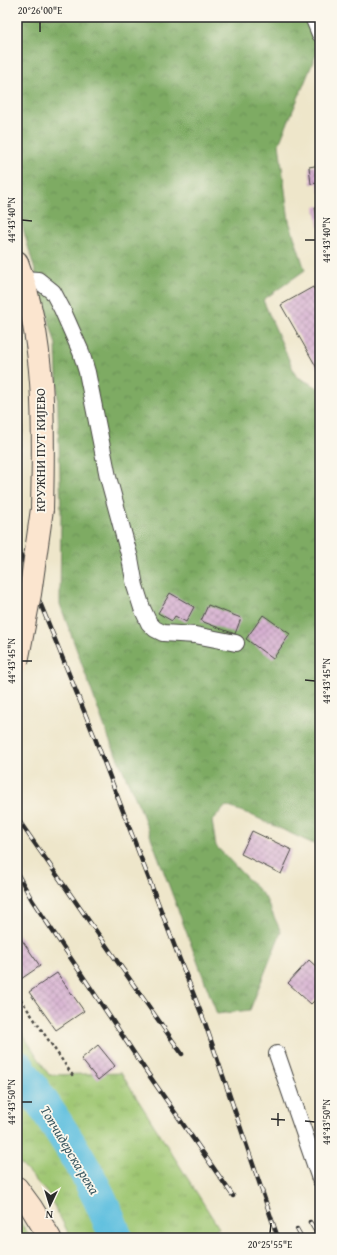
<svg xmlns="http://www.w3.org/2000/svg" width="337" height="1255" font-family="'Gentium Book Plus',serif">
  <defs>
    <pattern id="grass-tufts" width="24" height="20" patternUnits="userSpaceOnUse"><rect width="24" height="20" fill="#9ec671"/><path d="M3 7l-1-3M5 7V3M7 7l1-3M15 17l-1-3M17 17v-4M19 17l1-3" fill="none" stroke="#88aa62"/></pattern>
    <pattern id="forest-crowns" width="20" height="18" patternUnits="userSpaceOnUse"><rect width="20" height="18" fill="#7eab63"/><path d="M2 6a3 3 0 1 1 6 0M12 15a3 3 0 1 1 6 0" fill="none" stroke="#678b52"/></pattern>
    <pattern id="building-cross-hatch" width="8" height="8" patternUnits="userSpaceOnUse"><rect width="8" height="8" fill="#d5afd0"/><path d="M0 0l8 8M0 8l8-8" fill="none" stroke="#ad8fa9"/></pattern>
  </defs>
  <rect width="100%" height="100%" fill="#fbf7ec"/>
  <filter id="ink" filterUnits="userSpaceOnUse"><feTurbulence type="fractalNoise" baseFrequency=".025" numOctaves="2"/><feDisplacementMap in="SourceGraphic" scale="8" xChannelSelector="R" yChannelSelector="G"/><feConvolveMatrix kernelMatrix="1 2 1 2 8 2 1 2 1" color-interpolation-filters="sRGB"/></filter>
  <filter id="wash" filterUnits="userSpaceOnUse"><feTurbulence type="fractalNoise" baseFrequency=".012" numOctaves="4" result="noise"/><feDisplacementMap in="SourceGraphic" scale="16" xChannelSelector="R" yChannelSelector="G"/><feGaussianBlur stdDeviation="0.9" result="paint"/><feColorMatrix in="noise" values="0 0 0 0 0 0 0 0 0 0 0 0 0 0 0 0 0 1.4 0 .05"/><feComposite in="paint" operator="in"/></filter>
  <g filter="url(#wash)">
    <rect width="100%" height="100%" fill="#eee6ca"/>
    <!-- grass -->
    <path fill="url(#grass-tufts)" stroke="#64784e" d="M17,389l6,39 -6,35z
      M17,1025l32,50 72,-2 98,155 -16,10h-132l-23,-44 -31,-34z
      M17,1217l14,21h-14z"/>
    <!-- forest -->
    <path fill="url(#forest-crowns)" stroke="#546b47" d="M17,17h303v21l-4,17 -37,89 10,77 16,49 -42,30 33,76 24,13v458l-71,-33 -23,-8 -14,15 4,25 49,51 16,35 -18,45 -13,33 -33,4 -77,-206 -31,-69 -49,-135 1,-93 -5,-166 -39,-138z"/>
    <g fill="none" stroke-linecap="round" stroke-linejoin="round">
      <!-- river -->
      <path stroke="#61c0df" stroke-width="34" d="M17,1066c38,55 77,109 99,172"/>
    </g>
    <g id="blocks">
      <!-- building -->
      <path fill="url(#building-cross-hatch)" d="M320,165v28h-1l-1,-10 -7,1 -2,-17z
        M320,206v20l-2,1 -3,-20z
        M313,287l7,11v68l-3,2 -36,-63z
        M170,593l24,14 -8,15 -11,-6 -3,5 -14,-8z
        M208,605l33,13 -6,16 -34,-13z
        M263,615l27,19 -17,25 -27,-20z
        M252,831l40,19 -11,24 -40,-20z
        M17,933l23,33 -19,13 -4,-7z
        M309,960l11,10v25l-9,9 -23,-21z
        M57,973l27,38 -28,19 -27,-38z
        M98,1045l17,21 -17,14 -17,-21z"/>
    </g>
  </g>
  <g filter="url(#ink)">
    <use href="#blocks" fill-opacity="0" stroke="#484743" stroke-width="1"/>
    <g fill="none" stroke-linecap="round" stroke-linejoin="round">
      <defs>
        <path id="minor" d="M313,17l7,17
          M23,279l15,1 15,12 9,17 19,43 6,20 21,105 22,81 5,28 7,22 7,15 6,6 8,4 32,2 41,8
          M277,1054l43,125"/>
        <path id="secondary" d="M17,262c29,78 27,165 25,247
          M17,1188l14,19 19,31"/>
      </defs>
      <!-- minor casing -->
      <use href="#minor" stroke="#484743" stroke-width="18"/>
      <!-- secondary casing -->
      <use href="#secondary" stroke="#484743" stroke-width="24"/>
      <!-- path -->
      <path stroke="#484743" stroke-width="2.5" stroke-dasharray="3 3" stroke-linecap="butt" d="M17,994l56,82"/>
      <!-- minor -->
      <use href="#minor" stroke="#fff" stroke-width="16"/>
      <!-- secondary -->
      <use href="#secondary" stroke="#fbe5cf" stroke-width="22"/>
      <defs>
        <path id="rail" d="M17,546l78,192 83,217 27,68 73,215
          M17,818l165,236
          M17,873l15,27 112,168 89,128
          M310,1222l10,16
          M297,1229l5,9"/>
      </defs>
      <!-- rail casing -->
      <use href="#rail" stroke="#2b2b2b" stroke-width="4.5"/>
      <!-- rail -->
      <use href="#rail" stroke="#fbf7ec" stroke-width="3" stroke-dasharray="9" stroke-linecap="butt"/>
      <defs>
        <path id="secondary-bridge" d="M17,662l13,-68 12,-85"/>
      </defs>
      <!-- secondary-bridge casing -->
      <use href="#secondary-bridge" stroke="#484743" stroke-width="24" stroke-linecap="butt"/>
      <!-- secondary-bridge -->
      <use href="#secondary-bridge" stroke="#fbe5cf" stroke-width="22"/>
    </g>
  </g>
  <!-- ticks -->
  <path fill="none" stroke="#2b2b2b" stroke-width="1.5" d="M40,32v-10M22,220l10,1M305,240h10M22,661h10M305,680l10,1M22,1102h10M271,1119l14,1M305,1121l10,1M278,1126v-13M270,1233l1,-10"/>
  <g text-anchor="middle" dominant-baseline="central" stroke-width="3.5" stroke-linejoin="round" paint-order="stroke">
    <!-- street labels -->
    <g font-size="13" fill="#2b2b2b" stroke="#fbf7ec">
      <text transform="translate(40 450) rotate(-90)">КРУЖНИ ПУТ КИЈЕВО</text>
    </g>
    <!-- water labels -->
    <g font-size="14" font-style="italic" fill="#3b5861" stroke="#fbf7ec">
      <text transform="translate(70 1150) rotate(59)">Топчидерска река</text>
    </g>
  </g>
  <!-- margin -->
  <rect width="337" height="1255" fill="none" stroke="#fbf7ec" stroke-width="44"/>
  <!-- north arrow -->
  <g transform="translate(50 1205) rotate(184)" stroke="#fbf7ec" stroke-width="3" paint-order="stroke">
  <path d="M0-3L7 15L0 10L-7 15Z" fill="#2b2b2b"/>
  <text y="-6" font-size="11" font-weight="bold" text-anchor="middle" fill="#2b2b2b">N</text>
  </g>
  <rect x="22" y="22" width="293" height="1211" fill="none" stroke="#2b2b2b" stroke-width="1.5"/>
  <g font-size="10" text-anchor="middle" fill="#2b2b2b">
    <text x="40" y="14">20°26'00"E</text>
    <text transform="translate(11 220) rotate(-90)" y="4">44°43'40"N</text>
    <text transform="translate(326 240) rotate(-90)" y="4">44°43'40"N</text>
    <text transform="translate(11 661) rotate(-90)" y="4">44°43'45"N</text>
    <text transform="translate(326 681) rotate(-90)" y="4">44°43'45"N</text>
    <text transform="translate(11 1102) rotate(-90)" y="4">44°43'50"N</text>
    <text transform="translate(326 1122) rotate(-90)" y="4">44°43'50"N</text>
    <text x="270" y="1248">20°25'55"E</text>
  </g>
</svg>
